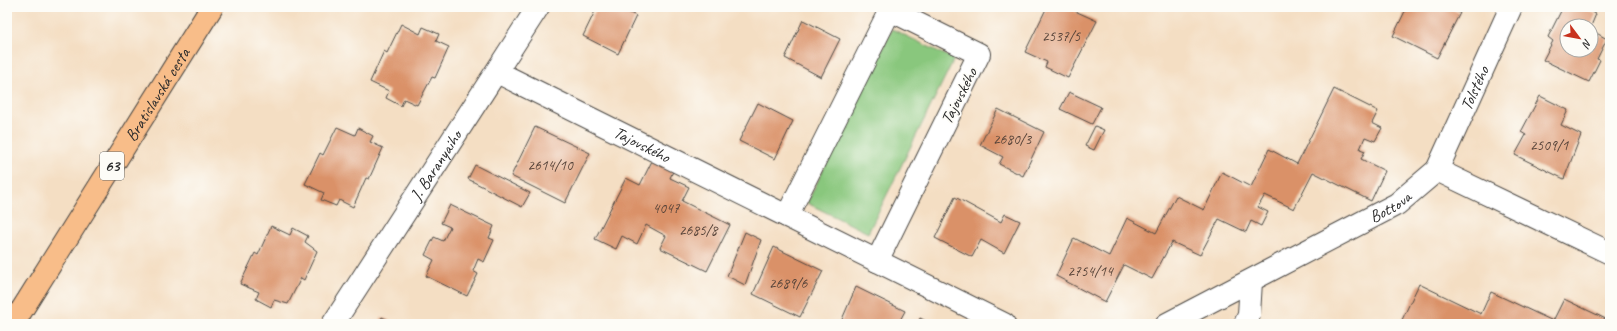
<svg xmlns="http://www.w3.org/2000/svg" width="1617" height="331" font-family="Caveat,sans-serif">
  <rect width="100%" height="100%" fill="#fdfcf7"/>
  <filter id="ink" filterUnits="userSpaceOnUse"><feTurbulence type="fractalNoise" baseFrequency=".025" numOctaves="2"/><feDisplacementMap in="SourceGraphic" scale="8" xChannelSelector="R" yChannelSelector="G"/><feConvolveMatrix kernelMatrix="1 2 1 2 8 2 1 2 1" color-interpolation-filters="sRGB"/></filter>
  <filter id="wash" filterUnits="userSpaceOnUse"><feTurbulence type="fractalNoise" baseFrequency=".012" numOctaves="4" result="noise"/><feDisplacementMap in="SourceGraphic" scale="16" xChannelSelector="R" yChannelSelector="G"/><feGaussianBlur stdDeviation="0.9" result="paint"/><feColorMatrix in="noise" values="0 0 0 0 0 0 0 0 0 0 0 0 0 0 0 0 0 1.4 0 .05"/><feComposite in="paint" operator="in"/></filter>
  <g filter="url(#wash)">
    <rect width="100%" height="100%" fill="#f4dec3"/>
    <!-- green -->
    <path fill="#89c77d" stroke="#5a7954" d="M892,29l62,30 -86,174 -61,-30z"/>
    <g id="blocks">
      <!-- building -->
      <path fill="#da9168" d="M597,7h21l18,9 -18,38 -35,-18z
        M1047,7h30l-2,4 22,10 -29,57 -23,-11 2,-5 -22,-10z
        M1407,7h41l12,6 -23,45 -44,-22z
        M1563,7h19l14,7 -5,12h-24v24h24v-20l16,9 -10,20 3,1 -11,22 -46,-22 10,-19 -5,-4z
        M803,20l37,19 -19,38 -36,-19z
        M401,24l19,10 3,-7 16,7 -3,7 13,6 -14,31 -3,-1 -15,28 -13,-6 -3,7 -15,-8 3,-7 -19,-9 14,-31 3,2z
        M1334,89l44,22 -6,12 10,5 -7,13 -10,-4 -5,12 5,2 -4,8 24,12 -14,30 -58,-29 -19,37 -29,-14 -7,12 10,5 -7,14 -10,-5 -5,11 -27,-13 -19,36 -28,-13 -20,37 -28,-14 -19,37 -49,-26 18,-38 35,18 18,-38 29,15 20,-37 28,14 18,-38 29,15 18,-38 28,15z
        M1069,92l32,15 -9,17 -32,-15z
        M1540,96l28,14 -7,15 20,10 -17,44 -49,-24 11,-20 -5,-3z
        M758,103l35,18 -18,38 -36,-18z
        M998,109l46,23 -21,44 -24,-12 4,-7 -23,-12z
        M1095,126l9,4 -10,20 -9,-4z
        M337,127l18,8 3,-7 15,8 -3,6 13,6 -14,31 -3,-1 -13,29 -14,-7 -3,6 -15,-6 3,-7 -19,-9 15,-31 3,2z
        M535,127l55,26 -25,50 -54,-27z
        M653,159l21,10 -4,9 19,9 -7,14 48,24 -23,46 -47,-23 6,-12 -20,-11 -9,19 -15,-8 -6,13 -21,-10 31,-61 14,7z
        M475,165l55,28 -8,14 -54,-28z
        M955,197l46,25 4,-8 15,7 -16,32 -23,-13 -9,17 -37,-19z
        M450,205l44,21 -5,12 5,2 -10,22 -6,-3 -5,12 5,3 -11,22 -41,-20 8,-16 -9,-5 9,-18 9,4 7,-14 -9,-4z
        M271,226l19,9 3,-7 15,8 -3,6 12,9 -13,29 -3,-2 -13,26 -14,-4 -3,7 -15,-8 3,-7 -19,-8 15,-31 3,2z
        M745,232l16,8 -16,45 -18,-9z
        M774,247l49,24 -23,46 -47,-23z
        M1419,284l62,30 10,-22 62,29 11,-22 46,22v3h-205l-4,-2z
        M856,287l49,24 -7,13h-58z
        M382,317l14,7h-17z
        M920,318l12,6h-14z"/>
    </g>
  </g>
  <g filter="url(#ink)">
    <use href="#blocks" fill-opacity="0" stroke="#494642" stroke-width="1"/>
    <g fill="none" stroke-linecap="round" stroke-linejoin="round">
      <defs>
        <g id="minor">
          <path id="s1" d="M497,72l507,252"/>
          <path id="s2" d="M1437,170l74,-163"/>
          <path d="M787,216l103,-206 89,44 -102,207"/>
          <path id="s3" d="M333,324l205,-317"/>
          <path id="s4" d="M1167,324l230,-120 40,-34 173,83"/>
          <path d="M1245,324l4,-9 2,-34"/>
        </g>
        <g id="primary">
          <path id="s5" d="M13,324l199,-317"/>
        </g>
      </defs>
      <!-- minor casing -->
      <use href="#minor" stroke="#494642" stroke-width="24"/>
      <!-- primary casing -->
      <use href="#primary" stroke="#494642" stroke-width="24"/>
      <!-- minor -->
      <use href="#minor" stroke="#fff" stroke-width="22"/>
      <!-- primary -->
      <use href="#primary" stroke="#f8bd89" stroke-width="22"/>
    </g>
  </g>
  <g text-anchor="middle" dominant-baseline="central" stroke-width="3.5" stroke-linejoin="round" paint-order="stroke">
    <!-- number labels -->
    <g font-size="15" fill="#57443a">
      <text x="1061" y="36">2537/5</text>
      <text x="1012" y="139">2680/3</text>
      <text x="1549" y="145">2509/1</text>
      <text x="550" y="165">2614/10</text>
      <text x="666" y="208">4047</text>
      <text x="698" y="230">2685/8</text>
      <text x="1090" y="271">2754/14</text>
      <text x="788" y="283">2689/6</text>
    </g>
    <!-- shield labels -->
    <rect fill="#fdfcf7" stroke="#6a6a68" stroke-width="1" x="100" y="152" width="24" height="28" rx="3"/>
    <g font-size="16" font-weight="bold" fill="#2b2b2b">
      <text x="112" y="166">63</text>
    </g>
    <!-- street labels -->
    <g font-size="17" fill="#2b2b2b" stroke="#fdfcf7">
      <text stroke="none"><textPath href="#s2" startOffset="90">Tolstého</textPath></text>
      <text stroke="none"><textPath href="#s5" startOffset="271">Bratislavská cesta</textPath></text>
      <text transform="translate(959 96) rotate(-63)">Tajovského</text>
      <text stroke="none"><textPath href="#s1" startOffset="162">Tajovského</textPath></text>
      <text stroke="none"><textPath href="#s3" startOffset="189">J. Baranyaiho</textPath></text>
      <text stroke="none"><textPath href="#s4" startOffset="252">Bottova</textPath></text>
    </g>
  </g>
  <!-- margin -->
  <rect width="1617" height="331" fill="none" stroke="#fdfcf7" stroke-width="24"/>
  <!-- north arrow -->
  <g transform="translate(1579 38) rotate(122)"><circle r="19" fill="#fdfcf7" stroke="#a9a8a5"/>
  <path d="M0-3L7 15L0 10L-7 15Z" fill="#c8321e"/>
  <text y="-6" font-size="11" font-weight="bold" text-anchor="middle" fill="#2b2b2b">N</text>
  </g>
</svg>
